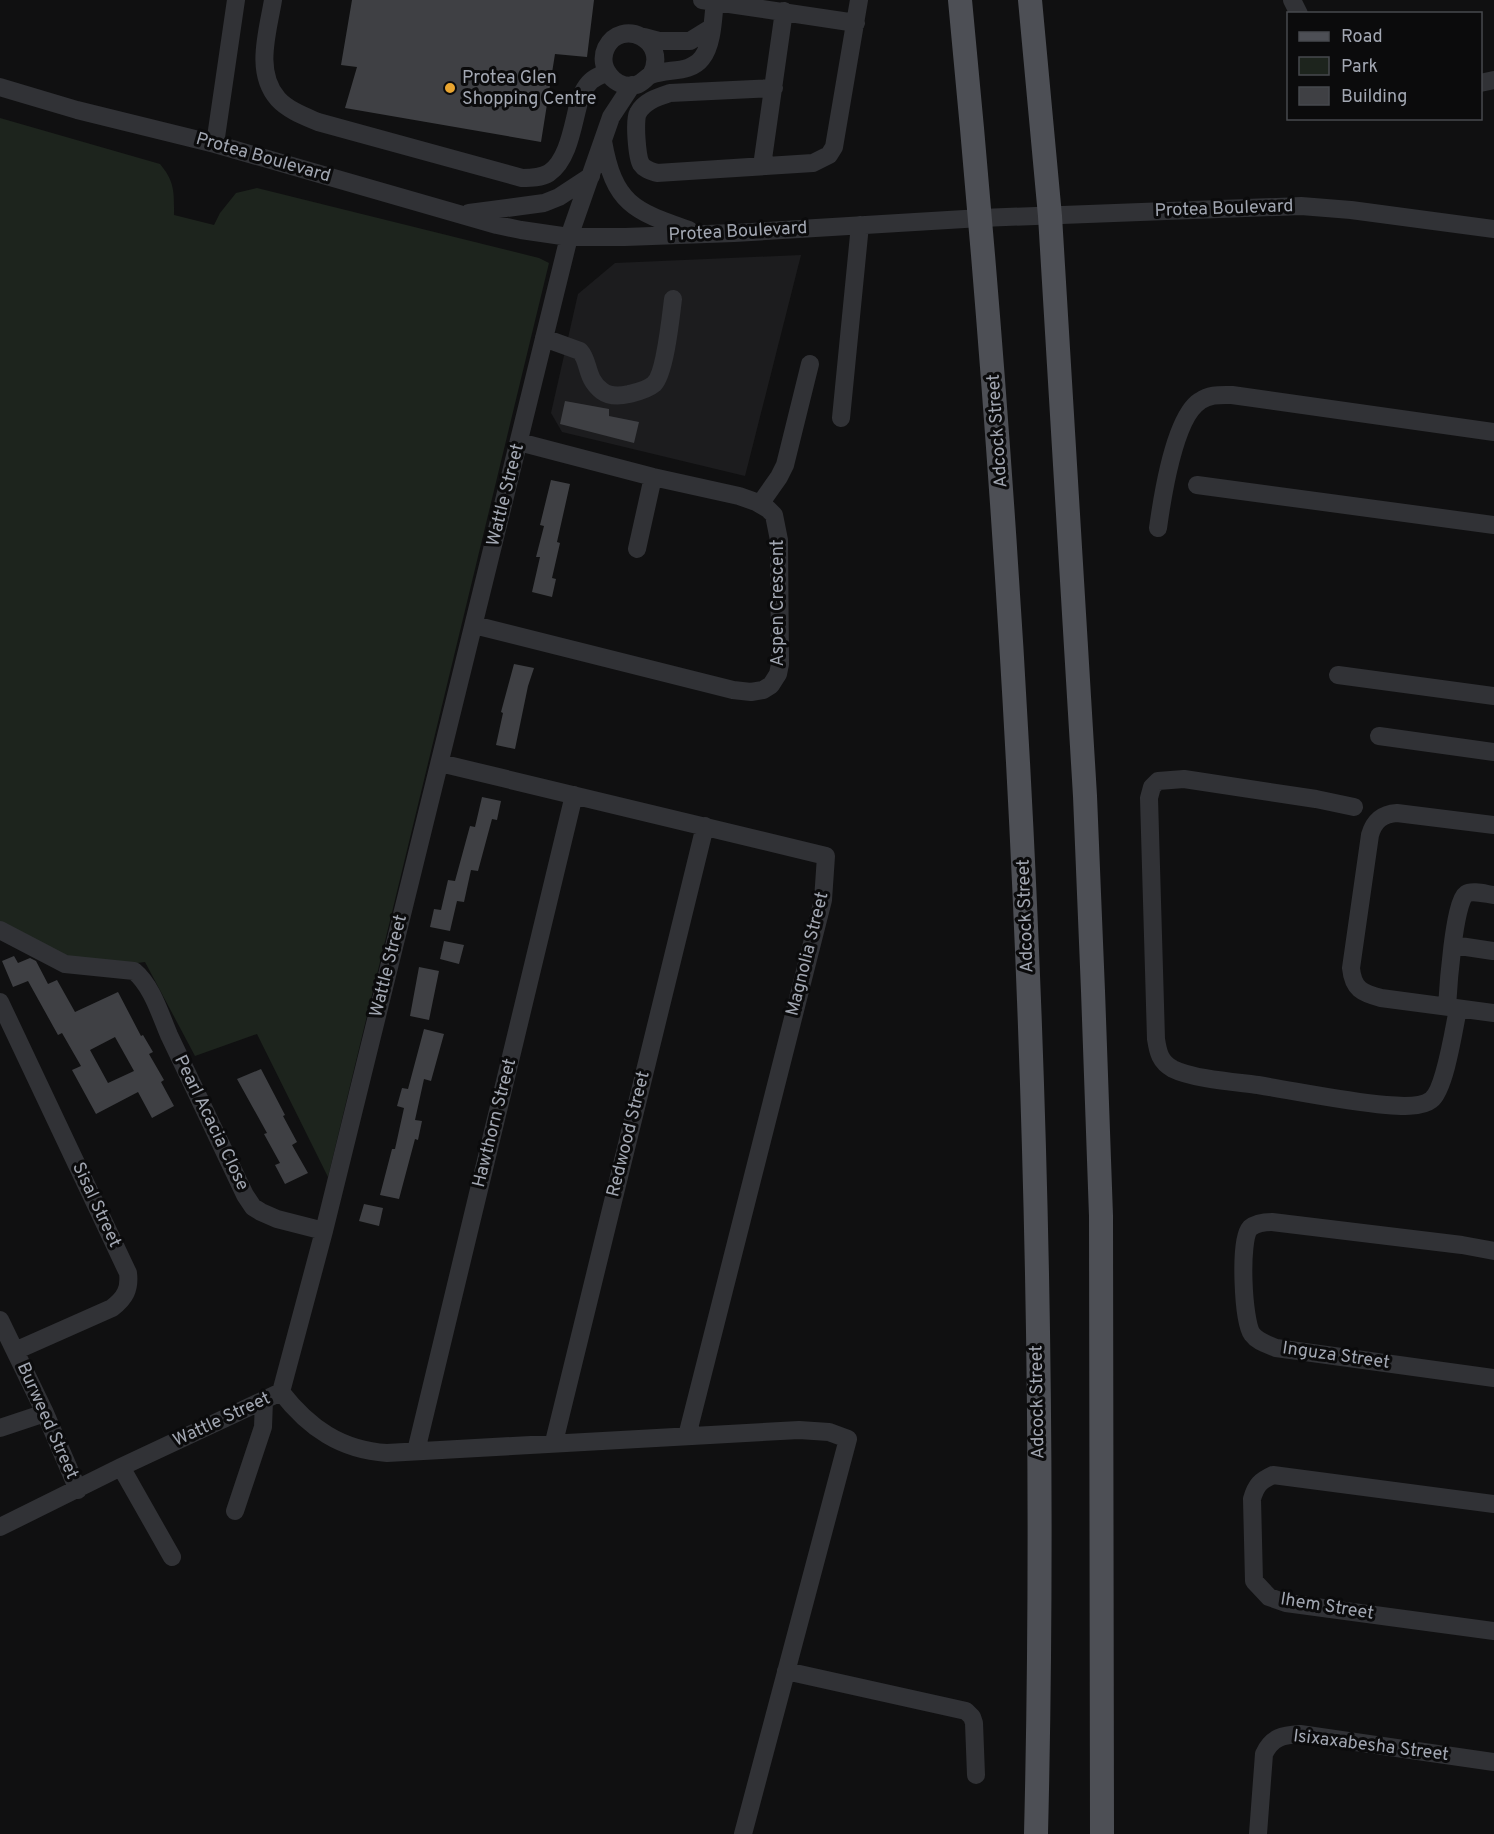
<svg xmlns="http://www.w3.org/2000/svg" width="1494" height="1834" font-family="Overpass,sans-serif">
  <rect width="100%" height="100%" fill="#101011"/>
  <!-- built -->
  <path fill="#1c1c1e" d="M801,255l-56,221 -183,-44 -11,-19 27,-119 37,-31z"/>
  <!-- green -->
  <path fill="#1d241d" d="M0,118l160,46c15,18 14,28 14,51l40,10 6,-12 16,-20 21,-5 282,70 10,5 -221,914 -71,-143 -62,22 -50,-94 -23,3 -62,-7 -60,-31z"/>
  <!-- building -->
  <path fill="#3f4044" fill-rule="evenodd" d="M352,0h242l-7,57 -32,-3 -14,88 -196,-34 12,-41 -16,-2z
    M565,401l44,8v7l30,6 -5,21 -74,-19z
    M551,480l19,4 -13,58 3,1 -8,35 4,1 -4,18 -20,-5 8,-35h-4l8,-31 -4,-1z
    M514,664l20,4 -6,18 -13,63 -19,-4 7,-32 -2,-1z
    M482,797l19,4 -4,19 -5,-1 -14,52 -7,-1 -7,32 -7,-1 -7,30 -20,-4 4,-18 7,1 7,-30 7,1 15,-55 5,1z
    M444,941l20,4 -5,19 -19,-5z
    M14,956l4,7 12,-5 6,3 12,23 9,-4 18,32 43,-20 23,44 2,-1 10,17 -4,2 15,26 -3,2 13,24 -22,12 -14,-26 -42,22 -24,-44 9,-4 -19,-33 -4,2 -30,-54 -15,6 -11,-26zM115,1037l19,34 -26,12 -18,-33z
    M419,967l20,4 -10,49 -19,-4z
    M424,1029l20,5 -13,47 -7,-2 -9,41 7,1 -4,19 -3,-1 -16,60 -19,-4 12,-46h3l9,-41 -7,-2 5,-18 6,1z
    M261,1069l24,46 -2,1 14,26 -5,3 16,28 -23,11 -10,-19 5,-2 -16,-29 3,-1 -30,-54z
    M364,1204l19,4 -4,18 -20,-5z"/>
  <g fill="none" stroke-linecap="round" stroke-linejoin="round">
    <!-- minor -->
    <path stroke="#313236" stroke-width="18" d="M273,0c-5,31 -19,72 5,99 10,11 26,17 40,23l204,56c9,0 19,0 27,-5 18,-12 23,-43 28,-63 2,-9 6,-22 14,-29 4,-4 11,-6 16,-9
      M702,0l154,23
      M1292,0l7,14
      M644,37l15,4h31l21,-13
      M651,75c19,-35 -30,-58 -45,-27 -9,19 9,42 30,37 7,-2 10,-8 15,-10 17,-7 39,-1 51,-17 11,-14 11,-41 13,-58
      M1480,83l14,-3
      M0,87l77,23 138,34 282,81 24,5 48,7h56l109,-4 247,-15 320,-12 50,4 143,19
      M774,88l-104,5c-12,4 -26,8 -32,20 -4,7 -1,44 3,51 4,6 10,7 16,9l156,-10 16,-8 5,-8 25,-147
      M603,141c11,62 30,70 86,89
      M215,144l21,-144
      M762,166l22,-155
      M469,213l75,-10 15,-6 32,-21
      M544,338l36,13c10,11 5,27 22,40 8,6 18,5 27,3 8,-2 18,-4 25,-10 11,-10 17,-69 19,-85
      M841,418l19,-193
      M1197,485l297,40
      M760,504l19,-27 6,-12 25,-101
      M1158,528c4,-29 16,-111 42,-127 10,-7 20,-6 32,-6l262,37
      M637,549l16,-72
      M474,625l259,65 18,2 12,-2 8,-5 7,-11 2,-10 -1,-124 -5,-25 -6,-6 -12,-7 -17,-6 -86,-19 -134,-35
      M1338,675l156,21
      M1379,736l115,16
      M440,763l386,93 -3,44 -136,536
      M1354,807l-38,-8 -132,-20 -26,2 -6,6 -3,11 7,241c2,13 4,23 17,30 20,10 62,13 85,16 43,7 85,16 128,20 12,1 35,3 45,-5 14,-10 23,-72 27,-91
      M1494,825l-97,-12c-15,1 -23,8 -27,22l-19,133c2,21 11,25 30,30l113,15
      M0,930l65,34 69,7c18,15 26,43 35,64l76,160 8,12 8,5 16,7 47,12
      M1453,945l40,6
      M0,1002l128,271c2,16 -3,25 -16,35l-97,43
      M1447,1007c1,-18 7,-105 19,-113 6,-4 20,0 28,1
      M1494,1251l-32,-6 -190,-23c-7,0 -16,1 -22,6 -11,12 -7,93 2,106 6,8 15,10 24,14l218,30
      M0,1320l45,93 33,77
      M281,1392c28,36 60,58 106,61l412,-23 30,2 19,7 -105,395
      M0,1428l45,-15
      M554,1442l151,-616
      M416,1451l158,-656
      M121,1467l51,90
      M1494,1504l-221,-29c-13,6 -17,10 -21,24l2,82 15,16 17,6 208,28
      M235,1511l28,-84 1,-27
      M0,1527l121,-60 160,-75 43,-161 245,-994 42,-120 21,-32
      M786,1671l180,40 6,6 2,6 2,52
      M1258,1834l6,-80c8,-17 19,-19 36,-20l194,28"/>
    <!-- major -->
    <path stroke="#4d4f55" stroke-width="24" d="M960,0c59,609 91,1222 76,1834
      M1030,0l20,216 35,580 8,195 8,225 1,618"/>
  </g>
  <!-- markers -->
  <circle fill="#e9a530" stroke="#0b0b0c" stroke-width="2" cx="450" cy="88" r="6"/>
  <g text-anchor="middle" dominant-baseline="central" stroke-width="6" stroke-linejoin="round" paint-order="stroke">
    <!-- poi labels -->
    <g font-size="18" fill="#a2a7b2" stroke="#0b0b0c" text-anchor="start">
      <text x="462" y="78">Protea Glen<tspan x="462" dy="21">Shopping Centre</tspan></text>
    </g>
    <!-- street labels -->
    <g font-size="18" fill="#a2a7b2" stroke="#0b0b0c">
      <text transform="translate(263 158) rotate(16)">Protea Boulevard</text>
      <text transform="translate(1224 209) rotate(-2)">Protea Boulevard</text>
      <text transform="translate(738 232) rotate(-3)">Protea Boulevard</text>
      <text transform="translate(998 431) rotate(-94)">Adcock Street</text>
      <text transform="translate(506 495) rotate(-76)">Wattle Street</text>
      <text transform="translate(778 603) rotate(-90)">Aspen Crescent</text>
      <text transform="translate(1026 916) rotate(-92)">Adcock Street</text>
      <text transform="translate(808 954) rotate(-76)">Magnolia Street</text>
      <text transform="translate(389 966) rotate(-76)">Wattle Street</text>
      <text transform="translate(211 1123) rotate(64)">Pearl Acacia Close</text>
      <text transform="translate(495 1123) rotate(-76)">Hawthorn Street</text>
      <text transform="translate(629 1134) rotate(-76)">Redwood Street</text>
      <text transform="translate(96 1205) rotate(65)">Sisal Street</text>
      <text transform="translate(1336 1356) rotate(8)">Inguza Street</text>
      <text transform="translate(1038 1402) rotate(-91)">Adcock Street</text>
      <text transform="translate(222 1420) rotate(-25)">Wattle Street</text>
      <text transform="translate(47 1421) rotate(66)">Burweed Street</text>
      <text transform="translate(1327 1607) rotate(9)">Ihem Street</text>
      <text transform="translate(1371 1746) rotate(7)">Isixaxabesha Street</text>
    </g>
  </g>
  <!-- legend -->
  <rect x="1287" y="12" width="195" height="108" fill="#0b0b0c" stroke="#47494e" stroke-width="1.5"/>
  <rect x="1299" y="32" width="30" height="9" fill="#4d4f55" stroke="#47494e" stroke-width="1.5"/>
  <text x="1341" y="42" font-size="18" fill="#a2a7b2">Road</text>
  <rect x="1299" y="57" width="30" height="18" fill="#1d241d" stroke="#47494e" stroke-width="1.5"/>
  <text x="1341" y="72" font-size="18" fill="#a2a7b2">Park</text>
  <rect x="1299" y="87" width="30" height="18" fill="#3f4044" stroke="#47494e" stroke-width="1.5"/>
  <text x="1341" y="102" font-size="18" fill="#a2a7b2">Building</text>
</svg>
